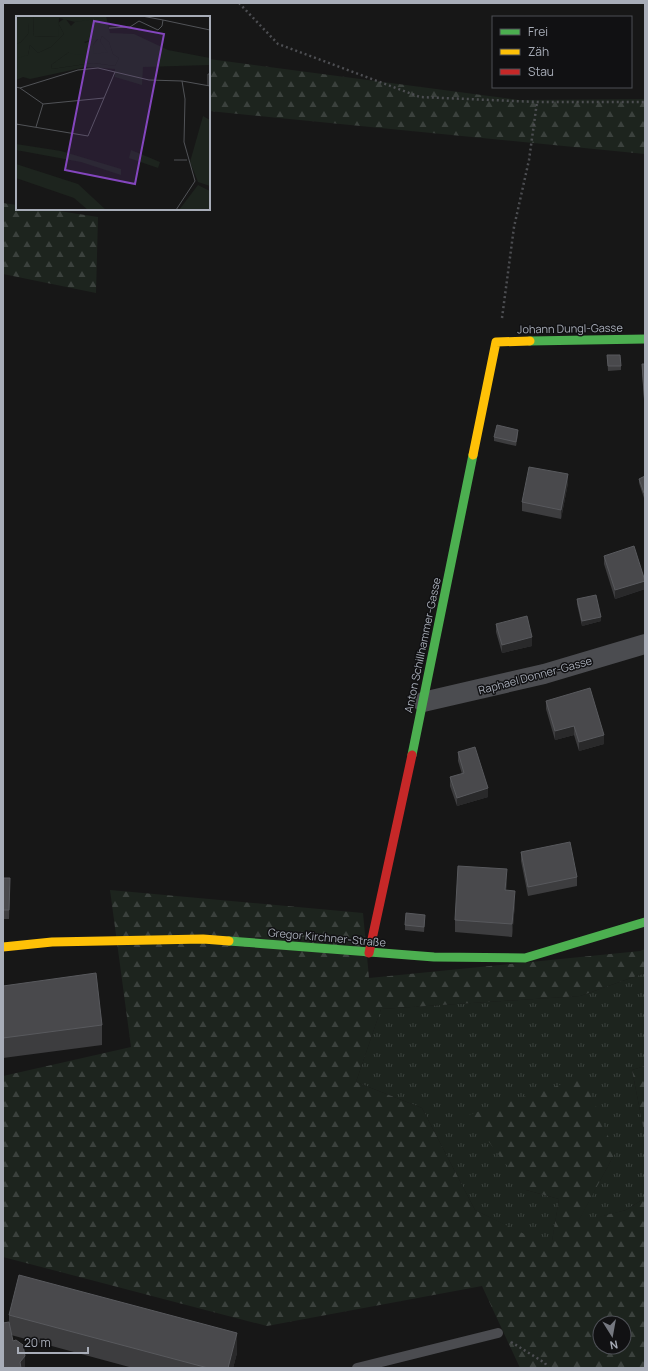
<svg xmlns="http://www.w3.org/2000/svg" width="648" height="1371" font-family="Manrope,sans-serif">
  <defs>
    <pattern id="grass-tufts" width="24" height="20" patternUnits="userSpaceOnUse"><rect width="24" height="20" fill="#1d241e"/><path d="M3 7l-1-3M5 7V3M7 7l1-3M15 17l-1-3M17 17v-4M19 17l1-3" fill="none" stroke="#3b413d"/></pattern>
    <pattern id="forest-firs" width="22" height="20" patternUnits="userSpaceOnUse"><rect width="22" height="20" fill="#1d241e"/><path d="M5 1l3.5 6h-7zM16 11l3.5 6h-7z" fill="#3b413d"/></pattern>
  </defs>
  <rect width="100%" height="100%" fill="#171717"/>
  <!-- grass -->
  <path fill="url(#grass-tufts)" d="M645,973v93l-13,4 13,66v62l-19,12 -49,13 38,-70 -89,37 33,9 -8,49 -76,-38 -53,-102 -66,-26 25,-73 199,-13z"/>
  <!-- forest -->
  <path fill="url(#forest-firs)" fill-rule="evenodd" d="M209,59l310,41 126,-1v55l-436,-43z
    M3,203l14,2v4h29l52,8 -2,76 -93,-19z
    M110,890l253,23 6,65 271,-27 5,-2v24l-65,23 -199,13 -25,73 66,26 53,102 76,37 8,-48 -33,-9 -58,-75 116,-38 31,76 -37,69 48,-12 19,-12v170h-125l-38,-82 -215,40 -264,-69v-181l128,-29zM600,1323h24v24h-24z
    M645,1066v70l-13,-66z"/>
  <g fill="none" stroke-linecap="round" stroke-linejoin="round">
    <!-- path -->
    <path stroke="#4d4e52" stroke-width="2.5" stroke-dasharray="2 3" stroke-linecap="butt" d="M239,3l39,41 142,53 117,5h108
      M502,318l12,-91 15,-67 8,-58
      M511,1342l34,21 3,5"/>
    <!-- lane -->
    <path stroke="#4b4c50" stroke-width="10" d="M357,1368l141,-35"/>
    <!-- street -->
    <path stroke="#4b4c50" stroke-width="20" d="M423,702l121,-28 101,-30"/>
    <!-- fast -->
    <path stroke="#4caf50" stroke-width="9" d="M530,341l115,-2
      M412,755l61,-300
      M229,941l205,16 91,1 120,-36"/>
    <!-- slow -->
    <path stroke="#ffc107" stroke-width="9" d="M473,455l23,-113 34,-1
      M3,947l49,-5 151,-3 26,2"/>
    <!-- jam -->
    <path stroke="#c62828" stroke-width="9" d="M369,953l43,-198"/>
  </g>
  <!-- wall -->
  <path fill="#3d3d3f" d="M607,355l14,11v4l-13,1z
    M642,364h3v50l-3,-41z
    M518,434l-2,12 -22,-5v-4z
    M645,476l-1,22 -5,-15v-4z
    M568,483l-7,36 -39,-8v-9z
    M604,556l41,25v8l-30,10 -11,-35z
    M577,599l24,22 -19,5 -5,-22z
    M496,624l36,22 -30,7 -6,-21z
    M546,701l58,43 -25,7 -5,-16 -19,5 -9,-31z
    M458,752l30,45 -31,9 -7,-20v-9l12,-3 -4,-13z
    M521,852l56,25v9l-49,10 -7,-35z
    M3,878l7,9 -1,32h-6z
    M507,881l-1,10 9,13 -3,33 -57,-5v-12z
    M425,919l-1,13 -19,-2v-5z
    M3,986l99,39v20l-99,13z
    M9,1315l228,38 -4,15h-100l-122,-33 2,6 12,27h-22l6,-46z"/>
  <!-- shaded-wall -->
  <path fill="#29292a" d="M518,430v4l-2,12v-4z
    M568,474v9l-7,36v-9z
    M645,581v8l-30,10v-9z
    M601,617v4l-19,5v-5z
    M532,637v9l-30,7v-8z
    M574,726v9l-19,5v-9z
    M604,735v9l-25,7v-9z
    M488,788v9l-31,9v-8z
    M507,869v12l-2,22v-13z
    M515,891v13l-3,33v-13z
    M237,1333v20l-4,15h-5z
    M25,1356v12h-5v-6z"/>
  <!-- building -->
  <path fill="#49494c" stroke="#58595d" d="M607,355h13l1,11h-13z
    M642,364h3v41z
    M497,425l21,5 -2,12 -22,-5z
    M529,467l39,7 -7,36 -39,-8z
    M645,476v17h-1l-5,-14z
    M634,546l11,35 -30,9 -11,-34z
    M596,595l5,22 -19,4 -5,-22z
    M527,616l5,21 -30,8 -6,-21z
    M590,688l14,47 -25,7 -5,-16 -19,5 -9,-30z
    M475,747l13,41 -31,10 -7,-21 14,-4 -6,-21z
    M570,842l7,35 -49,10 -7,-35z
    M458,866l49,3 -2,21 10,1 -3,33 -57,-4z
    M3,878h7l-1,32h-6z
    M406,913l19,2 -1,12 -19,-2z
    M96,973l6,52 -99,13v-52z
    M19,1275l218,58 -9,35h-20l-199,-53z
    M9,1322l4,19 3,-1 7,5 2,11 -5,6 1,6h-18v-45z"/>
  <g text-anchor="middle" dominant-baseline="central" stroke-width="3" stroke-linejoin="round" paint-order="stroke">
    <!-- street labels -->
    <g font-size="11" fill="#a8adb8" stroke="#111113">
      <text transform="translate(570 328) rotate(-1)">Johann Dungl-Gasse</text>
      <text transform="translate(422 645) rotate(-78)">Anton Schillhammer-Gasse</text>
      <text transform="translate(535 675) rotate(-15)">Raphael Donner-Gasse</text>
      <text transform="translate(327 937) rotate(5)">Gregor Kirchner-Straße</text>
    </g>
  </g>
  <!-- overview -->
  <g transform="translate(16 16)">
    <rect width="194" height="194" fill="#171717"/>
    <path d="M13,0h4l1,20 23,1 1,-14 6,11 -13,13 -13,6 -8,-8 -2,10 -12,14v-25l5,-2 7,-8zM86,20l7,6 4,12 6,4 -4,8 -22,-3 -41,6 -1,-4 18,-13 24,-13 5,-1 -5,7 14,7 -7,-11zM187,100l7,4v66l-12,-4 -8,-20zM182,169l12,6v19h-31z" fill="#1d241e"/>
    <path d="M0,0h13v7l-1,11 -7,8 -5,2zM87,0h3l4,17 24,1 34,16 42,8v7l-67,2 -1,18 -27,-8v-8l-29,-2 -56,12 -7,-2 -7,3 2,-22 10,-3 2,-10 8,8 13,-6 13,-13 -6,-11 7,-5 6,8 4,-4zM86,20l7,6 4,12 6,4 -4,8 -22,-3 -41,6 -1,-4 18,-13 5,3 15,-1v-8l-5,-4 9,-3h5l-5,6 1,9 14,-2 -8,-11zM0,128l45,7 60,18v6l-40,-13 -65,-12zM115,134l29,12 -2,6 -29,-10zM0,148l62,20 28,26h-18l-14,-12 -58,-20z" fill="#1d241e" fill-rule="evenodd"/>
    <path d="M17,0h70v2l-28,4 -16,-4 -1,19 -24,-1z" fill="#1d241e"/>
    <path fill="none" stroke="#515357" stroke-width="1" d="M147,4l47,10M123,5l19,9 4,-4 1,-6 -21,-4M93,12l21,-1 9,-6M192,70v-12h2M0,71l4,1 58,-18 20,-2 51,12 33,1 28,5M4,72l23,16 61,-6M0,108l72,12 27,-64M20,111l7,-23M158,144h13M160,194l19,-29 -11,-39 1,-43 -3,-18"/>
    <path fill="#8446be" fill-opacity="0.15" stroke="#8446be" stroke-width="2" d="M78,5l70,13 -29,150 -70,-14z"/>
    <rect width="194" height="194" fill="none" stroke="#a8adb8" stroke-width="2"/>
  </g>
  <!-- border -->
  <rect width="648" height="1371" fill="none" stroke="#a8adb8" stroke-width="8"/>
  <!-- legend -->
  <rect x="492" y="16" width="140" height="72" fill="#111113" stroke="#4d4f55"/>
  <rect x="500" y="29" width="20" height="6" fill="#4caf50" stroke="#4d4f55"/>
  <text x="528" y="36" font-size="12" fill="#a8adb8">Frei</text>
  <rect x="500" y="49" width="20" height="6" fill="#ffc107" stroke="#4d4f55"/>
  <text x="528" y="56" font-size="12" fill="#a8adb8">Zäh</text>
  <rect x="500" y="69" width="20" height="6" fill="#c62828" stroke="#4d4f55"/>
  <text x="528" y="76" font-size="12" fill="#a8adb8">Stau</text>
  <!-- north arrow -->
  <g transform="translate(612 1335) rotate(169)"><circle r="19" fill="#111113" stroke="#4d4f55"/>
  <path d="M0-3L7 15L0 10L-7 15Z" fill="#757880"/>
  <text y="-6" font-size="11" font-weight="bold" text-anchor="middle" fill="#a8adb8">N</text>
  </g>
  <!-- scale -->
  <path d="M18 1347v6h70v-6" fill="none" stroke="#a8adb8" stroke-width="2"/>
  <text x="24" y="1347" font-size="12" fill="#a8adb8" stroke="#111113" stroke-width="3" paint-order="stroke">20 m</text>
</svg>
